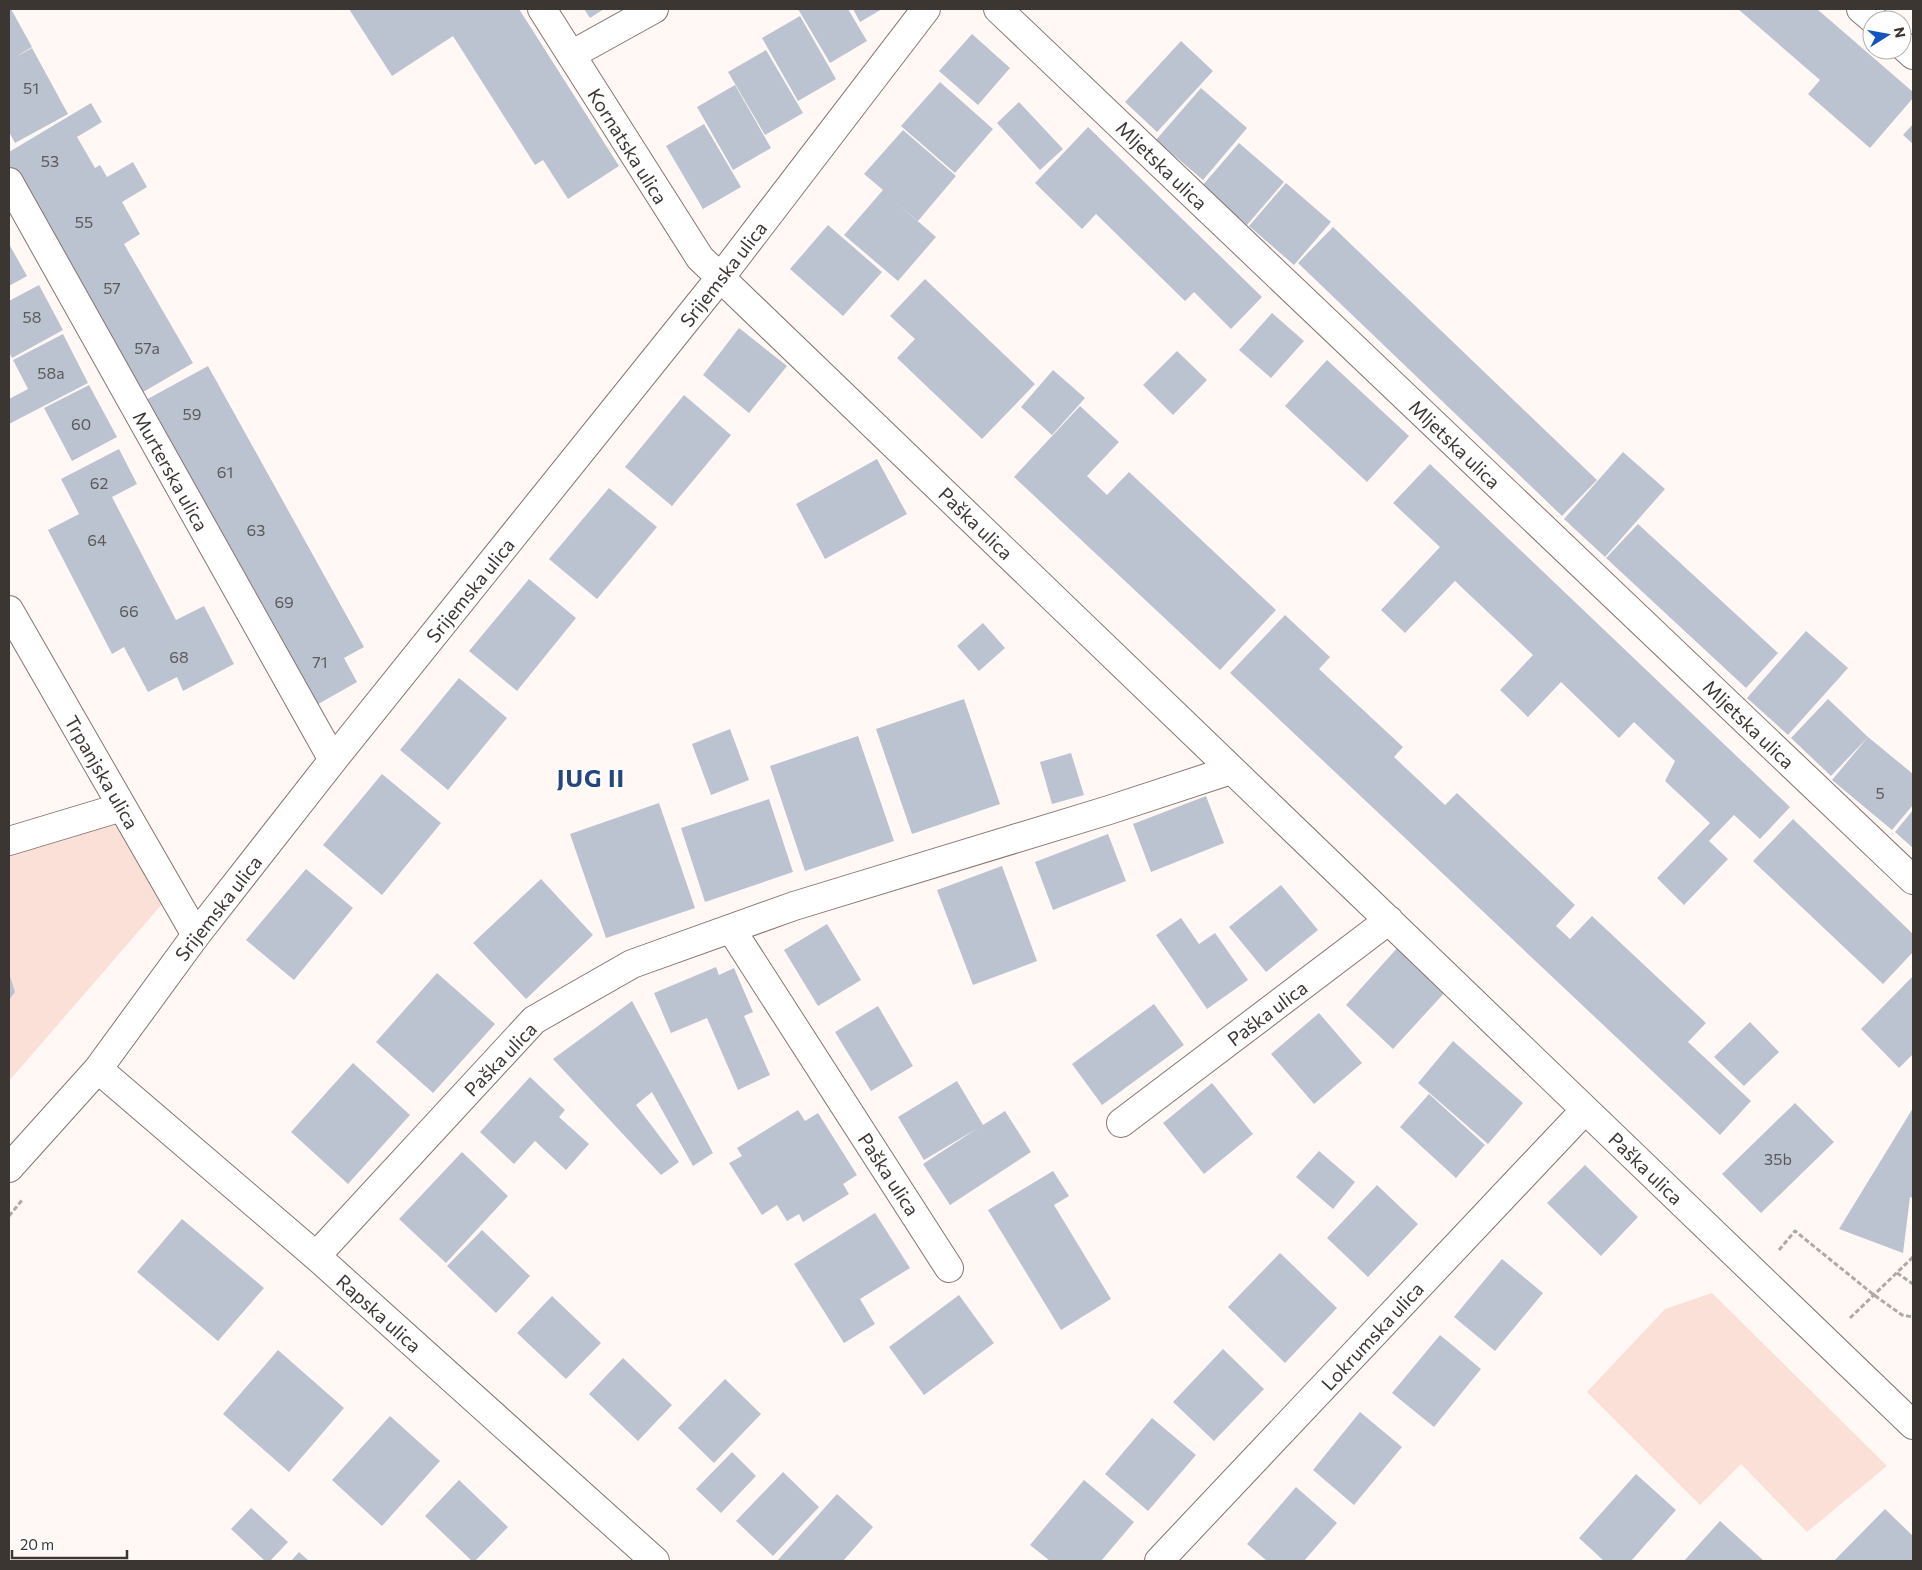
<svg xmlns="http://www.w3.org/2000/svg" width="1922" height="1570" font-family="Commissioner,sans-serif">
  <rect width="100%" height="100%" fill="#fff8f5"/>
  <!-- green -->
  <path fill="#fae0d6" d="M117,819l46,84 -154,178v-227z
    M1712,1293l175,173 -80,66 -66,-68 -41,41 -113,-113 78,-83z"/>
  <!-- building -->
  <path fill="#bbc3d0" d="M9,9h2l21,38 -18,11 18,-10 36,66 -53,29 -6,-11z
    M349,9h170l100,157 -51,33 -25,-39 -8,5 -82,-129 -61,40z
    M584,9h20l-14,9z
    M798,9h50l19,32 -37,22z
    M853,9h29l-22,13z
    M1738,9h79l96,83v6l-43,50 -62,-54 12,-14z
    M800,16l36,63 -38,22 -36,-63z
    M972,34l38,34 -32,37 -39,-34z
    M1181,41l32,30 -56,61 -32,-30z
    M766,50l37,63 -38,22 -37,-63z
    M940,82l53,47 -38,44 -54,-47z
    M735,85l36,63 -38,22 -36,-63z
    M1201,88l46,40 -44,52 -47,-40z
    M1019,102l44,47 -23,21 -43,-47z
    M91,103l11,19 -25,15 18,31 5,-3 7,12 26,-15 14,25 -25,15 18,32 -16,10 69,119 -55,32 -129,-221v-22z
    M704,124l37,63 -38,22 -37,-63z
    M1913,124v20l-10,-9z
    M1088,127l174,170 -31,32 -37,-37 -9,9 -89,-87 -14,15 -47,-46z
    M903,130l53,46 -38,45 -29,-25 47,41 -38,44 -54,-46 39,-45 -19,-16z
    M1239,143l45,39 -37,43 -45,-39z
    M1286,183l45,39 -37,43 -45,-39z
    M828,225l54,47 -39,44 -53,-47z
    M1333,227l264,253 -35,36 -264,-253z
    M9,244l18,32 -18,10z
    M925,279l110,105 -53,55 -85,-81 18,-19 -25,-23z
    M39,285l24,45 -51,28 -3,-6v-51z
    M1272,313l32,28 -33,37 -32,-28z
    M739,328l48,38 -38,47 -46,-38z
    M63,334l25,49 -79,41v-25l19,-10 -15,-29z
    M1177,351l30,29 -34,35 -30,-30z
    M1327,360l82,76 -42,46 -82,-76z
    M208,366l156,281 -20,11 13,24 -44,25 -169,-306z
    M1053,370l32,28 -33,37 -31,-28z
    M89,385l28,52 -45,24 -28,-53z
    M684,395l47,40 -59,71 -47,-39z
    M1080,406l39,36 -32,34 20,19 22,-23 147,138 -56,60 -206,-193z
    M119,449l18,35 -25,13 64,123 28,-14 30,58 -51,27 -6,-14 -29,15 -24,-45 -12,7 -64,-124 31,-16 -18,-35z
    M1623,452l42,37 -60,68 -41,-38z
    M877,459l30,55 -82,45 -29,-55z
    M1430,464l360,343 -30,32 -26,-24 -25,26 19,18 -44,46 -27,-27 53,-55 -45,-42 10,-20 -41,-39 -15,16 -58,-56 -33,35 -28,-27 33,-35 -78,-74 -50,52 -24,-23 59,-63 -47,-44z
    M609,488l48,39 -60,72 -48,-40z
    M1638,524l140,129 -32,35 -140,-130z
    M529,579l47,39 -59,73 -48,-40z
    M1285,615l45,42 -11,12 84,78 -9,10 51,48 12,-12 118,112 -19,21 14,13 22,-23 114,107 -18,19 63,59 -31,34 -490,-462z
    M983,623l22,25 -26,23 -22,-25z
    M1806,631l42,37 -60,67 -41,-37z
    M459,678l48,40 -59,72 -48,-40z
    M964,699l36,105 -88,30 -36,-105z
    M1828,699l40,38 -37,39 -40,-38z
    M730,729l19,51 -38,15 -19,-51z
    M858,736l36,105 -89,30 -35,-105z
    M1868,737l45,37v31l-21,25 -60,-50z
    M1071,753l13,42 -32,9 -12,-42z
    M382,774l59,49 -59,72 -59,-50z
    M1206,796l18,47 -73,29 -18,-48z
    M769,799l24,73 -88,30 -24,-74z
    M659,803l36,105 -89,30 -36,-104z
    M1913,810v38l-18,-16z
    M1793,819l120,115v18l-30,32 -130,-123z
    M1108,834l18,47 -73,29 -18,-48z
    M1002,866l35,95 -64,24 -36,-95z
    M306,869l47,39 -59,72 -48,-40z
    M541,879l52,56 -67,64 -53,-56z
    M1281,885l37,45 -52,42 -37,-45z
    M1181,918l18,26 16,-11 33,47 -41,29 -51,-74z
    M827,924l34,56 -43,26 -34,-56z
    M1399,946l48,44 -54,59 -47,-44z
    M716,967l3,8 15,-7 19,44 -9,4 26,59 -32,15 -31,-72 -36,15 -17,-40z
    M9,973l6,19 -6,8z
    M437,973l58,51 -62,69 -57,-51z
    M1913,976v78l-14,14 -38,-39z
    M632,1001l81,152 -20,13 -41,-74 -16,13 43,57 -18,13 -108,-116z
    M1154,1004l30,41 -82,60 -30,-41z
    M878,1006l35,60 -42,25 -36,-59z
    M1319,1013l43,50 -48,41 -43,-50z
    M1750,1022l29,30 -35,34 -30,-29z
    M1453,1041l70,62 -35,41 -70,-61z
    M353,1063l57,52 -62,69 -57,-52z
    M530,1077l35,33 -6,7 30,27 -23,26 -31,-29 -21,23 -34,-32z
    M957,1081l26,44 22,-14 26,41 -81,53 -27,-41 55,-36 -54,32 -26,-43z
    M1212,1083l41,51 -49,40 -41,-51z
    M1429,1094l56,51 -29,33 -56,-51z
    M1795,1103l39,39 -73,71 -39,-39z
    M1913,1108v90l-3,-1 -7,56 -64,-24z
    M798,1110l7,11 13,-8 39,62 -14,9 6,10 -46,28 -4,-8 -12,7 -10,-16 -15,10 -33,-52 13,-7 -5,-8z
    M1319,1151l36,31 -22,27 -37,-32z
    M462,1152l46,44 -62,67 -47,-44z
    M1585,1165l53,52 -37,39 -54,-53z
    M1053,1171l16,25 -15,9 57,94 -50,31 -73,-120z
    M1377,1185l41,39 -50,53 -41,-39z
    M875,1213l35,55 -50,31 15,25 -31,19 -50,-79z
    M182,1219l82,69 -46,53 -81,-69z
    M482,1230l48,46 -34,37 -49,-47z
    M1280,1253l57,55 -52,55 -57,-56z
    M1502,1259l41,34 -48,58 -41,-34z
    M959,1295l35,48 -70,52 -35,-48z
    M552,1296l49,47 -35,36 -49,-46z
    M1440,1335l41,34 -47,58 -42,-34z
    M1223,1349l41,40 -50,52 -41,-39z
    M278,1350l66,58 -55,64 -66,-58z
    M623,1358l49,47 -34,36 -49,-47z
    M725,1379l36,35 -47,49 -36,-35z
    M1360,1412l42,35 -48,58 -41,-35z
    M390,1416l50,45 -58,65 -50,-46z
    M1152,1418l44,37 -48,56 -43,-37z
    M732,1452l24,24 -35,37 -25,-24z
    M783,1472l36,35 -46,49 -37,-35z
    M1636,1474l40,36 -45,51h-27l-25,-23z
    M459,1480l49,47 -33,34h-3l-47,-45z
    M1084,1480l50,42 -33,39h-51l-20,-16z
    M1296,1487l41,36 -33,38h-37l-20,-17z
    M837,1494l36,33 -30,34h-66z
    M251,1508l37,34 -18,19h-5l-34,-32z
    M1885,1509l28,27v25h-79z
    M1720,1521l44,40h-80z
    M299,1552l10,9h-18z"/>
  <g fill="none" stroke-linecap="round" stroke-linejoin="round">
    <defs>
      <path id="minor" d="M542,9l158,249 1213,1167
        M998,9l915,871
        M1861,9l13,11
        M1902,45l11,10
        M571,55l83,-46
        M9,182l324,578
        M9,610l187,325
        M9,841l113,-34
        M731,929l218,339
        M98,1069l218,187 339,305
        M1121,1123l268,-203
        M9,1168l89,-99 98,-134 137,-175 387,-482 206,-269
        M316,1256l218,-236 98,-56 162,-58 315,-96 122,-40
        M1159,1561l426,-451"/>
    </defs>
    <!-- minor casing -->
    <use href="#minor" stroke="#847570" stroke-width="30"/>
    <!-- path -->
    <path stroke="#b0a9a6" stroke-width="3" stroke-dasharray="5 2.5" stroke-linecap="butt" d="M9,1216l14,-17
      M1779,1250l16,-19 79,64 28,20 11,2
      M1897,1273l16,11
      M1850,1318l63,-61"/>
    <!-- minor -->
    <use href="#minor" stroke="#fff" stroke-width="28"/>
  </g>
  <g text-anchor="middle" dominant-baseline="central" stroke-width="4.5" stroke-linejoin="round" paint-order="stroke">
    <!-- number labels -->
    <g font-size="16" fill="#5c595a">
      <text x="31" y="87">51</text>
      <text x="50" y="160">53</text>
      <text x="84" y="221">55</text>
      <text x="112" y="287">57</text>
      <text x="32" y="316">58</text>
      <text x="147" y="347">57a</text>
      <text x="51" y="372">58a</text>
      <text x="192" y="413">59</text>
      <text x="81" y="423">60</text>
      <text x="225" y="471">61</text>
      <text x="99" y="482">62</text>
      <text x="256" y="529">63</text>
      <text x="97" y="539">64</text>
      <text x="284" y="601">69</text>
      <text x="129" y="610">66</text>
      <text x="179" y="656">68</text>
      <text x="320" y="661">71</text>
      <text x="1880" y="792">5</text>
      <text x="1778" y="1158">35b</text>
    </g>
    <!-- street labels -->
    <g font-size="19" fill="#3c3633" stroke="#fff">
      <text transform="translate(628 146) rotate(58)">Kornatska ulica</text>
      <text transform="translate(1162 165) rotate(44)">Mljetska ulica</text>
      <text transform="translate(723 274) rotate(-52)">Srijemska ulica</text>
      <text transform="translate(1455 444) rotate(44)">Mljetska ulica</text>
      <text transform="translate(171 471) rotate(61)">Murterska ulica</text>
      <text transform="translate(976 523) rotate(44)">Paška ulica</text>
      <text transform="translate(470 590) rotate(-51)">Srijemska ulica</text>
      <text transform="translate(1749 724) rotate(44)">Mljetska ulica</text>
      <text transform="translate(102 772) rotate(60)">Trpanjska ulica</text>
      <text transform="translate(218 908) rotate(-52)">Srijemska ulica</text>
      <text transform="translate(1267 1013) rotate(-37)">Paška ulica</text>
      <text transform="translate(500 1059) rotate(-46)">Paška ulica</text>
      <text transform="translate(1646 1168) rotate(44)">Paška ulica</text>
      <text transform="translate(889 1174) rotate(57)">Paška ulica</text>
      <text transform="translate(379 1313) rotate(42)">Rapska ulica</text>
      <text transform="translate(1372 1336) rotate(-47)">Lokrumska ulica</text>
    </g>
    <!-- district labels -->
    <g font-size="24" font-weight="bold" letter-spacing="1" fill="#26467d" stroke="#fff">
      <text x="591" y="777">JUG II</text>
    </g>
  </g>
  <!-- border -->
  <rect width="1922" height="1570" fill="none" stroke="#3c3633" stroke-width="20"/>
  <!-- north arrow -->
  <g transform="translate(1887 35) rotate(79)"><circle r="24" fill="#ffffff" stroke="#b1afad"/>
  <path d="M0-4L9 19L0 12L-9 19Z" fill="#1355c0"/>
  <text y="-8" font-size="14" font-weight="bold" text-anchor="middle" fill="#3c3633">N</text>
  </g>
  <!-- scale -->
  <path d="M12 1550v8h115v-8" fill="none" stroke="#3c3633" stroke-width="2.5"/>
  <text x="20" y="1550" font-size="15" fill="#3c3633" stroke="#ffffff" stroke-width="4" paint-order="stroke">20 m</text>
</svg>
